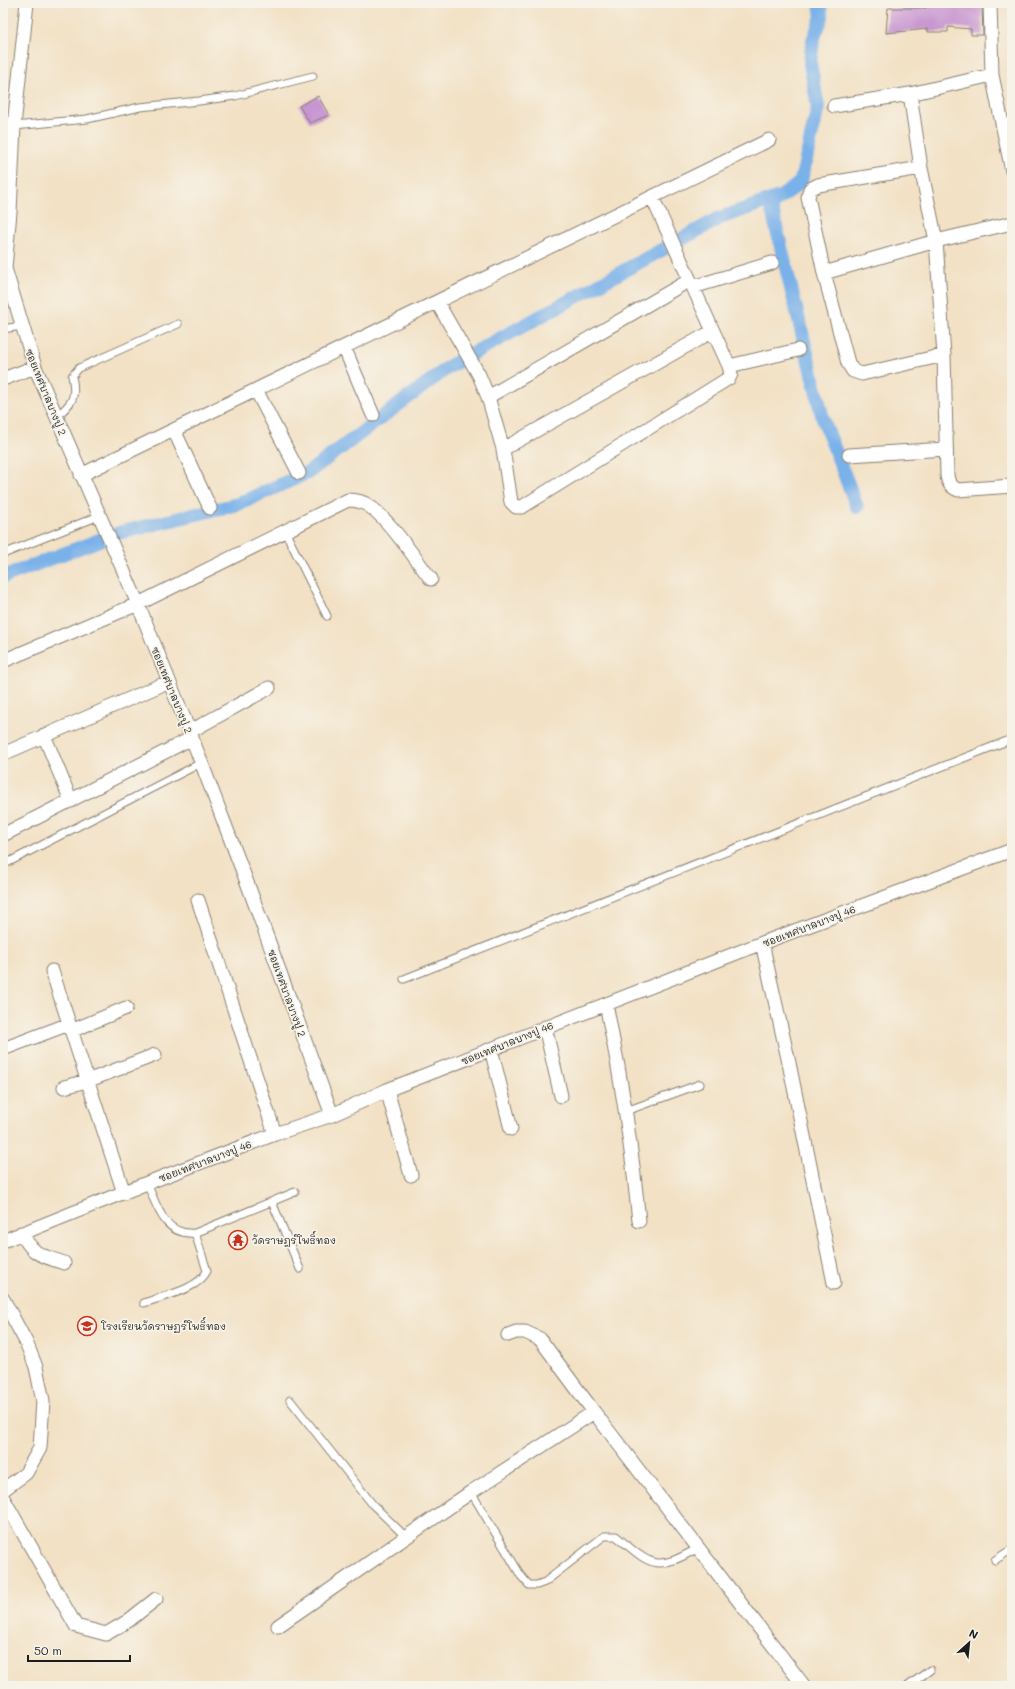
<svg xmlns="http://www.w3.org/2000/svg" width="1015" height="1689" font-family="Mali,'Playpen Sans Thai',sans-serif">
  <rect width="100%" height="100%" fill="#f7f3e8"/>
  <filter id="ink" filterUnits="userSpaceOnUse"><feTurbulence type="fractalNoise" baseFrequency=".025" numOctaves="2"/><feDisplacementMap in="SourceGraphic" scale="8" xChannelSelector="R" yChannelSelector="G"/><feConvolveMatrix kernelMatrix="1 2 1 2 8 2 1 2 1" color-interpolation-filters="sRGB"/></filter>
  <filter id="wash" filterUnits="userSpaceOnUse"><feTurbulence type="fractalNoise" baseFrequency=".012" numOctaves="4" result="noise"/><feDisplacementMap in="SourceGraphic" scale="16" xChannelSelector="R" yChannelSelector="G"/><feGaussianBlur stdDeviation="0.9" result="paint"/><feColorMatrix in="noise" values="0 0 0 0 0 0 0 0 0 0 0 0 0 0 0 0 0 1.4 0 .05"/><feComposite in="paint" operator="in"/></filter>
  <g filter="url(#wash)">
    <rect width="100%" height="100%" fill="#f2e1c5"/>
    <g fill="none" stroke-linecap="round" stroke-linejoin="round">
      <!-- canal -->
      <path stroke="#79b1e9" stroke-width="14" d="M820,3l2,14 -9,23 -3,23 8,44 -17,74c-9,11 -22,14 -30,25l52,213 34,88
        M118,533l120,-29 71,-32 141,-106 270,-148 56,-20
        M3,577l99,-38"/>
    </g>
    <g id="blocks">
      <!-- building -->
      <path fill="#c795d0" d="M926,3h21l1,2 20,-1v4l14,-1 1,28h-12v-6l-23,-2v5h-20v-3l-42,4 2,-25h38z
        M318,96l11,19 -19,8 -11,-17z"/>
    </g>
  </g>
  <g filter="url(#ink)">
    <use href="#blocks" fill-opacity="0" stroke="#877e70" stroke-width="1"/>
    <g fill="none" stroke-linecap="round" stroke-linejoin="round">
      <defs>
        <path id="service" d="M14,126l73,-7 53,-12 59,-6 36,-5 78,-20
          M3,329l18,-3
          M56,417c16,-14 21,-18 16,-41l7,-8 99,-44
          M285,531l42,85
          M3,554l96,-38
          M3,865l198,-102
          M404,979l608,-240
          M626,1111l74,-27
          M147,1183c10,23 17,53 48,50l100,-41
          M272,1202l28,67
          M144,1303c19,-7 54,-13 63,-32l-12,-38
          M290,1400l83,105 33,32
          M471,1492l50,84 8,9h8l8,-3 59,-46h12c35,29 39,37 82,12
          M995,1560l17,-11
          M908,1686l22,-16"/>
        <path id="minor" d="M990,3l2,72 20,96
          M834,106l76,-12
          M1012,223l-76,18 -112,32 24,90 5,8 9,3 82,-19 3,120c1,8 3,11 11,15l54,-4
          M3,262l32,105 103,237 54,134 56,147 84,230
          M5,268l5,-56 4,-86 13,-123
          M824,273l-16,-76 2,-8 8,-4 103,-17
          M693,287l79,-24
          M437,302l42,73 9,22 15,52 8,53 5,5h6l207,-129 2,-4 -2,-8 -77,-169
          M344,347l29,68
          M944,355l-8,-114 -15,-73 -11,-74 82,-19
          M729,366l69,-16
          M3,379l32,-12
          M256,390l43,83
          M488,397l202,-117
          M174,430l36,78
          M503,449l210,-118
          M849,455l97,-6
          M81,475l688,-335
          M3,661l135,-57 210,-104c8,0 14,1 21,6 19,12 47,54 62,73
          M189,732l80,-44
          M44,735l27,66
          M3,754l165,-72
          M3,835l189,-97
          M198,900l77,234
          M762,943l27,120 45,220
          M52,971l72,222
          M606,1004c15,72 26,143 33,217
          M545,1027l16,69
          M71,1031l55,-23
          M3,1049l66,-25
          M491,1049l20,80
          M64,1087l23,-6 68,-26
          M387,1090l24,85
          M21,1233c14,23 17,21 43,30
          M3,1241l144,-58 128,-49 57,-19 55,-25 375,-147 250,-93
          M3,1299l23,43 10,25 7,34 -3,47 -14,25 -23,17
          M508,1335l8,-3h9l15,7 54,73
          M3,1498l73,128 30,8 22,-13 28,-22
          M278,1626l193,-134 123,-80 210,274"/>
      </defs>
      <!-- service casing -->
      <use href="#service" stroke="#877e70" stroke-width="9"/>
      <!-- minor casing -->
      <use href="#minor" stroke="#877e70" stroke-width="15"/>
      <!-- service -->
      <use href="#service" stroke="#fff" stroke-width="7"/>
      <!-- minor -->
      <use href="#minor" stroke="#fff" stroke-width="13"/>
    </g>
  </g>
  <!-- icons -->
  <defs>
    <symbol id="temple-ring" viewBox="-11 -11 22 22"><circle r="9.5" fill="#f7f3e8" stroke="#c8321e" stroke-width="1.5"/><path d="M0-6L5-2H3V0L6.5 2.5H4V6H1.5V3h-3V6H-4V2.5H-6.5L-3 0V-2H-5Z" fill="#c8321e"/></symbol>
    <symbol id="school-ring" viewBox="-11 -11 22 22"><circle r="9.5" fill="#f7f3e8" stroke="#c8321e" stroke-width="1.5"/><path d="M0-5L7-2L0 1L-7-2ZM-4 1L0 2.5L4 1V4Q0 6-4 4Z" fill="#c8321e"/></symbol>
  </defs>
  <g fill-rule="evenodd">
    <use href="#temple-ring" x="227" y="1229" width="22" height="22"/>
    <use href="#school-ring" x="76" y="1315" width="22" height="22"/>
  </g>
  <g text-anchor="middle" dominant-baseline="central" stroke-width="3.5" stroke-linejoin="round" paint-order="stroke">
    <!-- street labels -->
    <g font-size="10" fill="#1c1c1c" stroke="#f7f3e8">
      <text transform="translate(46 392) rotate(68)">ซอยเทศบาลบางปู 2</text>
      <text transform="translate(172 690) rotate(68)">ซอยเทศบาลบางปู 2</text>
      <text transform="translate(809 926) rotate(-21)">ซอยเทศบาลบางปู 46</text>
      <text transform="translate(287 993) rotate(70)">ซอยเทศบาลบางปู 2</text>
      <text transform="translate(507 1043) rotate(-22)">ซอยเทศบาลบางปู 46</text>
      <text transform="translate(205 1161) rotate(-21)">ซอยเทศบาลบางปู 46</text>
    </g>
    <!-- poi labels -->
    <g font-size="10" fill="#1c1c1c" stroke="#f7f3e8" text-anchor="start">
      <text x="252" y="1240">วัดราษฎร์โพธิ์ทอง</text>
      <text x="101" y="1326">โรงเรียนวัดราษฏร์โพธิ์ทอง</text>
    </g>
  </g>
  <!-- margin -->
  <rect width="1015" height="1689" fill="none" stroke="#f7f3e8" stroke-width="16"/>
  <!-- north arrow -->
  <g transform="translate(969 1643) rotate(27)" stroke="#f7f3e8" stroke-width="3" paint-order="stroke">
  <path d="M0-3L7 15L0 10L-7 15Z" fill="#1c1c1c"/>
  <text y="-6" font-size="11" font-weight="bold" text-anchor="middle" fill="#1c1c1c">N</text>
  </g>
  <!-- scale -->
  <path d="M28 1655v6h102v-6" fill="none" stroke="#1c1c1c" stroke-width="2"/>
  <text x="34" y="1655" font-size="12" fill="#1c1c1c" stroke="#f7f3e8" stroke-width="3" paint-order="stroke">50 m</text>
</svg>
